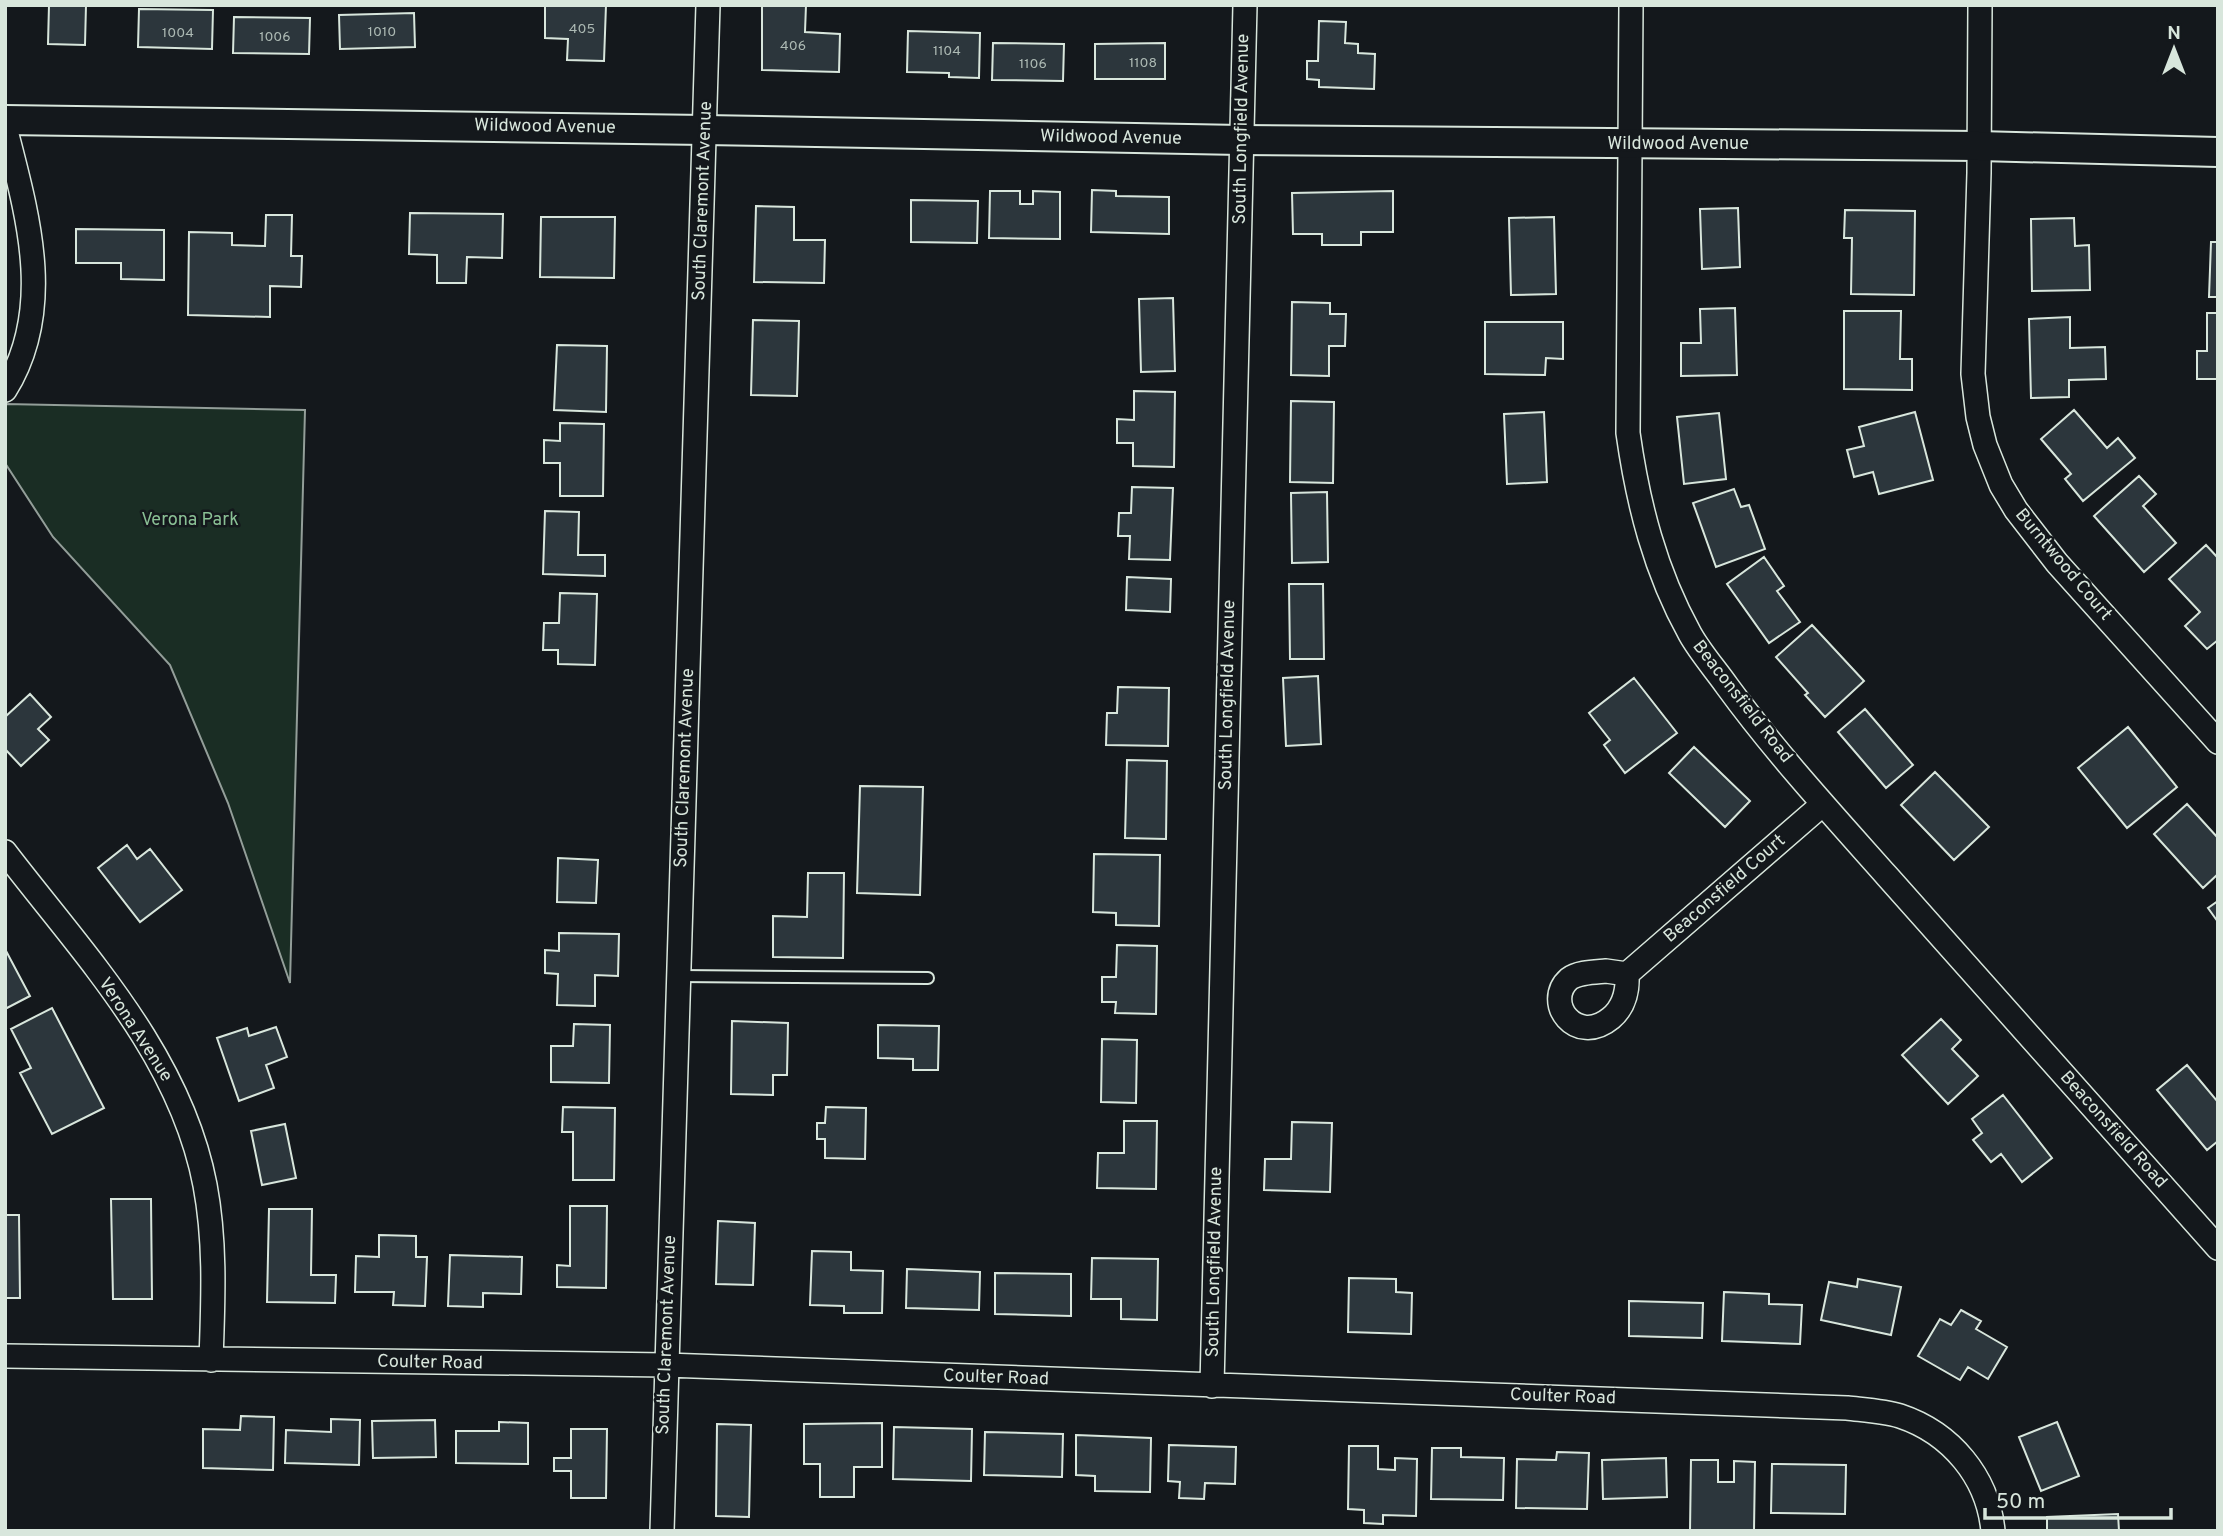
<svg xmlns="http://www.w3.org/2000/svg" width="2223" height="1536" font-family="Overpass,sans-serif">
  <rect width="100%" height="100%" fill="#14181c"/>
  <!-- green -->
  <path fill="#1a2d24" stroke="#939e99" stroke-width="2" d="M5,404l300,6 -15,573 -62,-180 -58,-138 -117,-128 -48,-74z"/>
  <!-- building -->
  <path fill="#2c363c" stroke="#d8e6dc" stroke-width="2" d="M49,5h37l-1,40 -37,-1z
    M545,5h61l-2,56 -37,-1 1,-21 -23,-1z
    M762,5h44l-1,27 35,2 -1,38 -77,-2z
    M139,9l74,1 -1,39 -74,-2z
    M414,13l1,34 -75,2 -1,-34z
    M234,17l76,1 -1,36 -76,-1z
    M1319,21l27,1 -1,21 13,1v9l17,1 -1,35 -55,-2v-7l-12,-1v-18h11z
    M908,31l72,2 -1,45 -30,-1v-4l-42,-1z
    M993,43l71,1 -1,37 -71,-1z
    M1165,43v36h-70v-35z
    M1092,190l24,1v5l53,1v37l-78,-2z
    M990,191h30v13h13v-13l27,1v47l-71,-1z
    M1393,191v41h-32v13h-39v-11h-29l-1,-41z
    M911,200l67,1 -1,42 -66,-1z
    M756,206l38,1v33h31l-1,43 -70,-1z
    M1738,208l2,59 -38,2 -2,-60z
    M1845,210l70,1 -1,84 -63,-1 1,-56h-8z
    M410,213l93,1 -1,44 -35,-1 -1,26h-29v-28l-28,-1z
    M266,215h26l-1,41h11l-1,31 -31,-1v31l-82,-2 1,-83 43,1v12l33,1z
    M541,217h74l-1,61 -74,-1z
    M1554,217l2,77 -45,1 -2,-77z
    M2074,218l1,28 14,-1 1,45 -58,1 -1,-72z
    M76,229l88,1v50l-43,-1v-16h-45z
    M2211,242h7v55h-9z
    M1173,298l2,73 -34,1 -2,-73z
    M1292,302l38,1v11h16l-1,32h-16v30l-38,-1z
    M1735,308l2,67 -56,1v-33h20l-1,-34z
    M1844,311h57l-1,48h12v31l-68,-1z
    M2207,313h11v66h-21v-28h10z
    M2070,317v31l35,-1 1,32 -37,1v17l-38,1 -2,-79z
    M753,320l46,1 -2,75 -46,-1z
    M1485,322h78v37l-17,-1 -1,17 -60,-1z
    M557,345l50,1 -1,66 -52,-2z
    M1134,391l41,1 -1,75 -41,-1v-23h-16v-24l17,1z
    M1291,401l43,1 -1,81 -43,-1z
    M2074,410l33,38 11,-10 17,20 -52,43 -18,-22 6,-5 -30,-35z
    M1544,412l3,70 -40,2 -3,-70z
    M1915,412l18,68 -54,14 -6,-22 -19,5 -7,-27 17,-4 -5,-19z
    M1719,413l7,66 -42,5 -7,-67z
    M560,423l44,1 -1,72h-43v-33h-16v-23l16,1z
    M2139,476l17,18 -13,12 33,37 -32,29 -50,-56z
    M1132,487l41,1 -3,72 -41,-1 1,-23h-12l1,-23h12z
    M1734,489l7,18 8,-2 16,44 -49,18 -23,-64z
    M1327,492l1,70 -36,1 -1,-70z
    M545,511l34,1 -1,43h27v21l-62,-2z
    M2206,545l12,13v82l-11,9 -22,-23 15,-14 -31,-33z
    M1764,557l20,29 -7,5 23,31 -31,21 -42,-59z
    M1127,577l44,2 -1,33 -44,-2z
    M1289,584h34l1,75h-34z
    M560,593l37,1 -2,71 -37,-1v-14h-15l1,-27h15z
    M1812,625l52,56 -39,36 -20,-22 3,-2 -32,-36z
    M1318,676l3,68 -35,2 -3,-68z
    M1634,678l43,55 -52,40 -21,-28 6,-5 -21,-27z
    M1118,687l51,1 -1,58 -62,-1 1,-32h10z
    M30,694l21,23 -13,12 11,11 -28,26 -16,-17v-32z
    M1865,709l48,56 -27,23 -48,-56z
    M2128,727l49,60 -50,41 -49,-60z
    M1694,747l56,54 -25,26 -56,-54z
    M1127,760l40,1 -1,78 -41,-1z
    M1935,772l54,55 -35,33 -53,-55z
    M860,786l63,1 -3,108 -63,-2z
    M2187,804l31,34v36l-15,14 -49,-54z
    M127,845l10,14 13,-10 32,41 -42,32 -42,-54z
    M1094,854l66,1 -1,71 -43,-1v-12l-23,-1z
    M558,858l40,2 -2,43 -39,-1z
    M808,873h36l-1,85 -70,-1v-41l34,1z
    M2218,901v21l-10,-14z
    M559,933l60,1 -1,42 -23,-1v31l-38,-1 1,-31 -13,-1v-23l14,1z
    M1117,945l40,1 -1,68 -41,-1 1,-11h-14v-25h14z
    M5,949l25,47 -25,13z
    M52,1008l52,100 -52,26 -32,-61 11,-5 -20,-39z
    M1941,1019l20,21 -9,9 26,27 -30,28 -46,-49z
    M732,1021l56,2 -1,52h-14v20l-42,-1z
    M574,1024l36,1 -1,58 -58,-1v-36h22z
    M878,1025l61,1 -1,44h-25v-11l-35,-1z
    M276,1027l11,30 -21,8 8,23 -35,13 -22,-63 30,-10 2,8z
    M1102,1039l35,1 -1,63 -35,-1z
    M2187,1065l31,37v39l-11,9 -50,-60z
    M2003,1095l49,63 -30,24 -21,-28 -10,8 -18,-22 9,-7 -10,-14z
    M563,1107l52,1 -1,72h-41v-48h-11z
    M826,1107l40,1 -1,51 -40,-1v-19h-8v-16h8z
    M1124,1121h33l-1,68 -59,-1 1,-35h26z
    M1292,1122l40,1 -2,69 -66,-2 1,-31h26z
    M285,1124l11,54 -34,7 -11,-54z
    M111,1199h40l1,100h-39z
    M570,1206h37l-1,82 -49,-1v-22l13,1z
    M269,1209h43l-1,66h25l-1,28 -68,-1z
    M5,1215h14l1,83h-15z
    M718,1221l37,2 -2,62 -37,-1z
    M379,1235l37,1v21h11l-2,49 -32,-1 1,-13h-39l1,-36 23,1z
    M812,1251l39,1v18l32,1 -1,42h-38v-7l-34,-1z
    M450,1255l72,2 -1,37 -38,-1v14l-35,-1z
    M1092,1258l66,1 -1,61 -36,-1v-20h-30z
    M907,1269l73,3 -1,38 -73,-2z
    M995,1273l76,1v42l-76,-2z
    M1349,1278l47,1v13l16,1 -1,41 -63,-2z
    M1858,1279l43,8 -10,48 -70,-15 8,-38 28,5z
    M1724,1292l45,2v10l33,1 -2,39 -78,-3z
    M1629,1301l74,2 -1,35 -73,-2z
    M1961,1310l20,11 -5,8 31,18 -19,32 -20,-12 -8,13 -42,-24 22,-37 11,6z
    M241,1416l33,1 -1,53 -70,-2v-39l37,1z
    M331,1419l29,1 -1,45 -74,-2 1,-33 45,2z
    M435,1420l1,37 -63,1 -1,-37z
    M499,1422l29,1v41l-72,-1v-32h43z
    M2057,1422l22,54 -38,15 -22,-54z
    M882,1423v44h-28v30h-34v-33h-16v-40z
    M717,1424l34,1 -2,92 -33,-1z
    M894,1427l78,2 -1,52 -78,-2z
    M571,1429h36l-1,69h-35v-27h-17v-13h17z
    M985,1432l78,2 -1,43 -78,-2z
    M1076,1435l75,3 -1,54 -55,-1v-15l-19,-1z
    M1169,1445l67,2 -1,37 -30,-1 -1,16 -25,-1 1,-16 -12,-1z
    M1349,1446h29v23l17,1v-12l22,1 -1,57 -33,-1v9l-19,-1v-13l-16,-1z
    M1432,1448h29v9l43,1 -1,42 -72,-1z
    M1557,1452l32,1 -2,56 -71,-1 1,-49 39,1z
    M1666,1458l1,39 -64,2 -1,-39z
    M1691,1460h27v22h16v-21l21,1 -1,69h-64z
    M1772,1464l74,1 -1,49 -74,-1z
    M2118,1514l1,17h-72v-14z"/>
  <g fill="none" stroke-linecap="round" stroke-linejoin="round">
    <defs>
      <path id="service" d="M679,976l249,2"/>
      <path id="minor" d="M1631,5l-3,428c10,71 27,138 62,201 10,18 25,35 37,52 49,67 105,128 160,190 110,124 220,248 331,372
        M1980,5l-1,168 -6,201 5,43 7,28 16,40 15,25 41,53 161,179
        M5,127c22,86 51,181 0,263
        M5,852c78,102 175,202 200,333 11,58 8,117 6,175
        M1606,971l21,3c1,17 -3,33 -16,44 -35,29 -68,-16 -42,-39 9,-7 26,-7 37,-8z
        M1627,974l196,-170
        M5,1356l661,9 1181,43c17,2 37,3 53,8 51,17 88,61 93,115
        M1212,1386l33,-1381
        M662,1531l46,-1526"/>
      <path id="tertiary" d="M5,120l700,10 536,10 738,6 239,6"/>
    </defs>
    <!-- service casing -->
    <use href="#service" stroke="#d8e6dc" stroke-width="14"/>
    <!-- minor casing -->
    <use href="#minor" stroke="#d8e6dc" stroke-width="26"/>
    <!-- tertiary casing -->
    <use href="#tertiary" stroke="#d8e6dc" stroke-width="32"/>
    <!-- service -->
    <use href="#service" stroke="#14181c" stroke-width="10"/>
    <!-- minor -->
    <use href="#minor" stroke="#14181c" stroke-width="23"/>
    <!-- tertiary -->
    <use href="#tertiary" stroke="#14181c" stroke-width="28"/>
  </g>
  <g text-anchor="middle" dominant-baseline="central" stroke-width="5" stroke-linejoin="round" paint-order="stroke">
    <!-- number labels -->
    <g font-size="14" fill="#adbab4">
      <text x="582" y="29">405</text>
      <text x="382" y="32">1010</text>
      <text x="178" y="33">1004</text>
      <text x="275" y="37">1006</text>
      <text x="793" y="46">406</text>
      <text x="947" y="51">1104</text>
      <text x="1143" y="63">1108</text>
      <text x="1033" y="64">1106</text>
    </g>
    <!-- street labels -->
    <g font-size="18" fill="#d8e6dc" stroke="#14181c">
      <text transform="translate(545 127) rotate(1)">Wildwood Avenue</text>
      <text transform="translate(1242 129) rotate(-89)">South Longfield Avenue</text>
      <text transform="translate(1111 138) rotate(1)">Wildwood Avenue</text>
      <text x="1678" y="144">Wildwood Avenue</text>
      <text transform="translate(703 201) rotate(-88)">South Claremont Avenue</text>
      <text transform="translate(2063 565) rotate(50)">Burntwood Court</text>
      <text transform="translate(1228 695) rotate(-89)">South Longfield Avenue</text>
      <text transform="translate(1742 702) rotate(52)">Beaconsfield Road</text>
      <text transform="translate(685 768) rotate(-88)">South Claremont Avenue</text>
      <text transform="translate(1725 889) rotate(-41)">Beaconsfield Court</text>
      <text transform="translate(135 1030) rotate(57)">Verona Avenue</text>
      <text transform="translate(2113 1130) rotate(48)">Beaconsfield Road</text>
      <text transform="translate(1215 1262) rotate(-89)">South Longfield Avenue</text>
      <text transform="translate(667 1335) rotate(-88)">South Claremont Avenue</text>
      <text transform="translate(430 1363) rotate(1)">Coulter Road</text>
      <text transform="translate(996 1378) rotate(2)">Coulter Road</text>
      <text transform="translate(1563 1397) rotate(2)">Coulter Road</text>
    </g>
    <!-- park labels -->
    <g font-size="18" fill="#8ac095" stroke="#14181c">
      <text x="190" y="520">Verona Park</text>
    </g>
  </g>
  <!-- border -->
  <rect width="2223" height="1536" fill="none" stroke="#d8e6dc" stroke-width="14"/>
  <!-- north arrow -->
  <g transform="translate(2174 49)" stroke="#14181c" stroke-width="5" paint-order="stroke">
  <path d="M0-5L12 26L0 18L-12 26Z" fill="#d8e6dc"/>
  <text y="-10" font-size="19" font-weight="bold" text-anchor="middle" fill="#d8e6dc">N</text>
  </g>
  <!-- scale -->
  <path d="M1985 1508v10h186v-10" fill="none" stroke="#d8e6dc" stroke-width="3.5"/>
  <text x="1996" y="1508" font-size="21" fill="#d8e6dc" stroke="#14181c" stroke-width="5" paint-order="stroke">50 m</text>
</svg>
